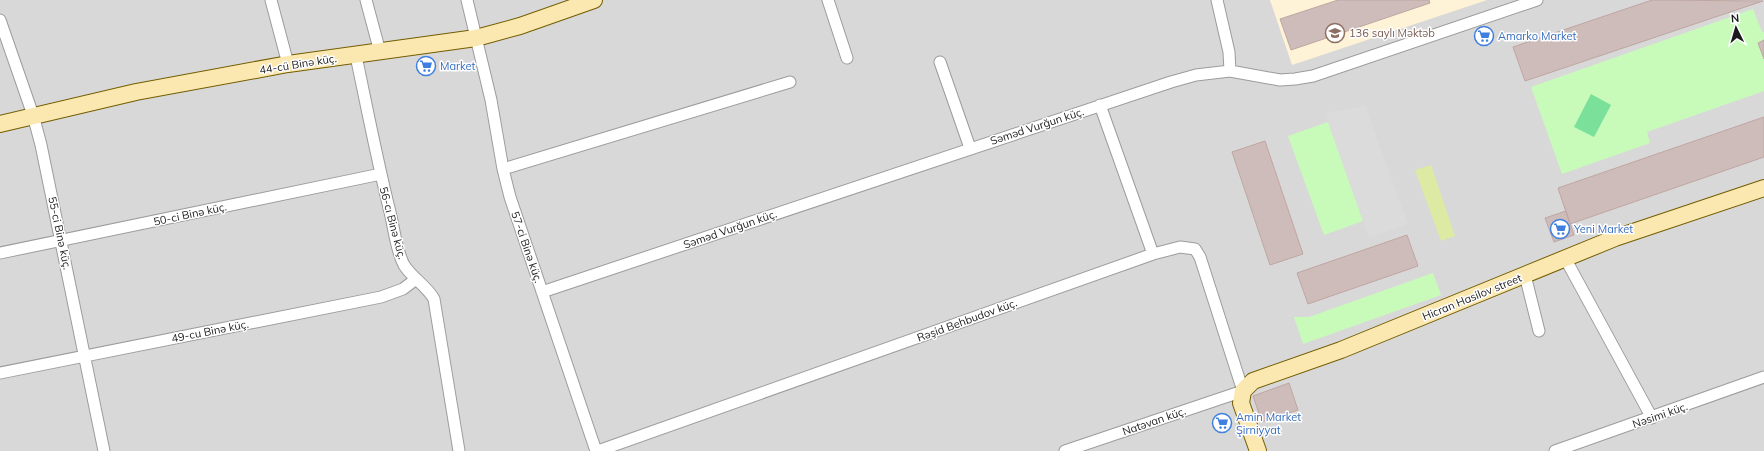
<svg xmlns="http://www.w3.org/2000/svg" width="1764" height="451" font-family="Mulish,sans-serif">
  <rect width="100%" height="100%" fill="#ede5e0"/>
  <!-- residential -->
  <path fill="#d9d8d8" d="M0,0h1764v451h-1764z"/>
  <!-- education -->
  <path fill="#fff3d7" d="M1270,0h217l-195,65z"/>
  <!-- grass -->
  <path fill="#dceaa3" d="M1431,165l24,71 -14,5 -26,-71z"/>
  <!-- park -->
  <path fill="#c8fbba" d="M1753,9l9,23h2v59l-117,41 3,11 -88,31 -31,-87z
    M1328,122l35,99 -39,14 -36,-99z
    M1433,273l8,22 -138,49 -9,-27h15z"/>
  <!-- pitch -->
  <path fill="#7ae09a" d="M1591,94l20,11 -17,32 -20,-10z"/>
  <!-- parking -->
  <path fill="#dbdbdb" d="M1365,106l43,118 -39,14 -44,-125z"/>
  <!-- building -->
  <path fill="#cdbcb9" stroke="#bfa6a2" d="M1338,0h91l1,3 -139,47 -11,-31z
    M1652,0l111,1 -238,80 -12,-34z
    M1764,40v19l-6,-16z
    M1764,117v40l-194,67 -12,-36z
    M1265,141l38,113 -33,11 -38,-113z
    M1566,211l8,24 -20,7 -9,-24z
    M1407,235l11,31 -110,38 -11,-31z
    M1289,383l9,27 -36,12 -9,-26z"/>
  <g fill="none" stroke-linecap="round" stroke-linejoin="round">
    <defs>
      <path id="street" d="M271,0l17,64
        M366,0l14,52
        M467,0l24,100 12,69 7,28 86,254
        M828,0l19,58
        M1217,0l12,52 1,19
        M0,20l33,95 8,30 63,306
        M356,56c11,52 21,104 34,156 4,16 6,38 14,53 8,13 23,21 30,34l25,152
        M940,62l30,86
        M1100,105l53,149
        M503,169l287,-87
        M0,253l381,-79
        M1565,258l87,160
        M1525,275l14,56
        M542,292l629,-210 25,-7 34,-4 50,9 15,-1 18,-3 224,-76
        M0,373l381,-76 22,-8 13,-10
        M598,451l555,-197 27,-7 15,2 5,8 43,134 -178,60
        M1555,451l209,-74"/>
      <path id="secondary" d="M0,124l136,-32 152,-28 188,-26 44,-12 74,-26
        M1258,451l-17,-48 2,-12 10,-10 88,-31 274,-112 149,-50"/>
    </defs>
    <!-- street casing -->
    <use href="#street" stroke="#9c9c9c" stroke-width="13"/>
    <!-- secondary casing -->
    <use href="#secondary" stroke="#735d01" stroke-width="18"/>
    <!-- street -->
    <use href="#street" stroke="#fff" stroke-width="11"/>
    <!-- secondary -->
    <use href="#secondary" stroke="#fbe8b0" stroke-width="16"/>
  </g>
  <!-- icons -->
  <defs>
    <symbol id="school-ring" viewBox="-11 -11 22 22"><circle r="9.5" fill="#fff" stroke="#8d6e63" stroke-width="1.5"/><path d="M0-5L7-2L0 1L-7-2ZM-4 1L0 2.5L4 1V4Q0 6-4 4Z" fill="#8d6e63"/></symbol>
    <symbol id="supermarket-ring" viewBox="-11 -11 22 22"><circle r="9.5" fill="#fff" stroke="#3f7fe0" stroke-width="1.5"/><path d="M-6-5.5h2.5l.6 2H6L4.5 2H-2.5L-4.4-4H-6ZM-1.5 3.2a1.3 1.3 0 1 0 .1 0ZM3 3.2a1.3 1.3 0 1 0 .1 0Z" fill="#3f7fe0"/></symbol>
  </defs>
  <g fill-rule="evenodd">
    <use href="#school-ring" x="1324" y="22" width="22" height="22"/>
    <use href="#supermarket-ring" x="1473" y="25" width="22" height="22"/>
    <use href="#supermarket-ring" x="415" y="55" width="22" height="22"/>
    <use href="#supermarket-ring" x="1549" y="218" width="22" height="22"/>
    <use href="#supermarket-ring" x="1211" y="412" width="22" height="22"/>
  </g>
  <g text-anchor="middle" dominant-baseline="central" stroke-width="3" stroke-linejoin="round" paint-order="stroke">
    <!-- education labels -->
    <g font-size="11" fill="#785e54" stroke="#fff" text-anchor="start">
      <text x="1349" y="33">136 saylı Məktəb</text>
    </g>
    <!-- shop labels -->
    <g font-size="11" fill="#366cbe" stroke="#fff" text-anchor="start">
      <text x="1498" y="36">Amarko Market</text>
      <text x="440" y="66">Market</text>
      <text x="1574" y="229">Yeni Market</text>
      <text x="1236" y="417">Amin Market<tspan x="1236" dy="13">Şirniyyat</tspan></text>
    </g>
    <!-- street labels -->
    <g font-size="11" fill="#1b1b1b" stroke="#fff">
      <text transform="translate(298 64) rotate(-9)">44-cü Binə küç.</text>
      <text transform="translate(1037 126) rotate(-18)">Səməd Vurğun küç.</text>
      <text transform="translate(190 214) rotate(-12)">50-ci Binə küç.</text>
      <text transform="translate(393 223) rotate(75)">56-cı Binə küç.</text>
      <text transform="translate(730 229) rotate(-19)">Səməd Vurğun küç.</text>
      <text transform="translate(60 233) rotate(78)">55-ci Binə küç.</text>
      <text transform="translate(527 247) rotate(71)">57-ci Binə küç.</text>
      <text transform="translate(1472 297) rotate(-22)">Hicran Hasilov street</text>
      <text transform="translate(967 320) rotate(-20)">Rəşid Behbudov küç.</text>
      <text transform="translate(210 331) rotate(-11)">49-cu Binə küç.</text>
      <text transform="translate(1660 415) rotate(-19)">Nəsimi küç.</text>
      <text transform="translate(1154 421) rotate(-19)">Natəvan küç.</text>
    </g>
  </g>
  <!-- north arrow -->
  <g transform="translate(1736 28) rotate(355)" stroke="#ffffff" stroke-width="3" paint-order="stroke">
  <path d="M0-3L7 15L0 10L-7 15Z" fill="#1b1b1b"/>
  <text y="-6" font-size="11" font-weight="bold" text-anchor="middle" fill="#1b1b1b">N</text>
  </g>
</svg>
